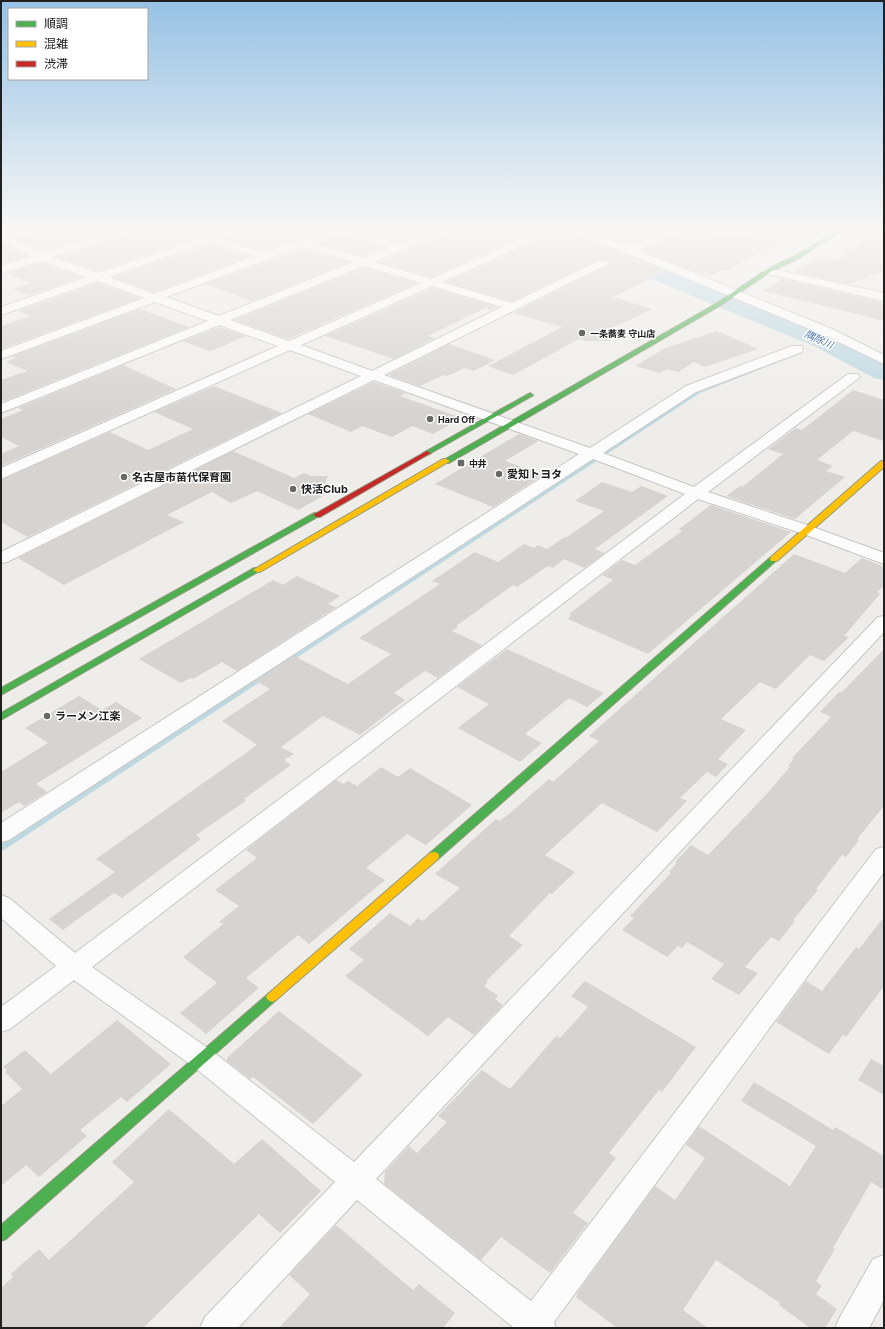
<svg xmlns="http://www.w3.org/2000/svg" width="885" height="1329" font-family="Inter,'Noto Sans JP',sans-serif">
  <rect width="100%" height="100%" fill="#efede9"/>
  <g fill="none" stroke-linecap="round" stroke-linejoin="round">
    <!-- stream -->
    <path fill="#bdd8e1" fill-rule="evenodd" d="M798,352l4,1 -102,40 -696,457 -3,1v-7l695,-453z"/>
    <!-- river -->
    <path fill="#bdd8e1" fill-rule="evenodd" d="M541,230h30l263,105 50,26v19l-10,-2 -58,-31 -272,-112z"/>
  </g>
  <!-- building -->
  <path fill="#d6d3d0" d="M41,230h71l-70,21 -26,-13z
    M133,230h87l-122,41 -41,-14 74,-24z
    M240,230h82l-57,20 -41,-11 15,-6z
    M355,230h75l-30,12z
    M449,230h124l1,3 91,38 -52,26 39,12 -44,21 3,11h-25l-7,-2 -66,36 -25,-9 74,-39 -49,-14 94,-47 2,-4 -3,-2h-9l-85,41 -66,-19 93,-42 1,-4 -2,-2h-9l-98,43 -53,-15 70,-29z
    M592,230h69l-33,14z
    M680,230h16l29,7 8,-4 44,10 -51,28 -5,-1 -10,6 -15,-4 -54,-22 37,-17z
    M872,230h12v39l-5,4 -30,11 -56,-12 28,-16 16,4 13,-10h3l8,-6z
    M337,235l48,13 -22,8 -47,-13z
    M3,243l25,14 -27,7v-20z
    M209,244l41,12 -96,36 -41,-15z
    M301,249l47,13 -96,39 -47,-17z
    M41,263l41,14 -71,24 17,-6 -15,-6 18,-6 -25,-10z
    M364,268l53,15 -129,56 -54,-19z
    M783,279l101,24v18l-121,-30z
    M98,283l42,15 -139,51v-23l29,-10 -12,-5z
    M432,288l66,19 -7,3 -6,-2 -57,28 7,2 -41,21 -69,-23z
    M140,309l49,18 -185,74 -3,-1v-20l26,-9 -21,-9 10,-4 -3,-2z
    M219,327l27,9 -32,14 -5,1 -26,-10z
    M717,331l41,18 -53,18 -11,-5 -16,10 -11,-3 -7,4 -25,-7 30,-18z
    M449,344l46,16 -21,11 -9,-3 -18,8 -3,-1 -24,11 -32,-11z
    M123,365l53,24 -175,77v-12l18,-8 -18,-9v-18l22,-9 -5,-2z
    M374,382l32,11 -6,3 62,22 -29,16 -21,-8 -20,11 -30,-11 -11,6 -43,-18z
    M214,386l68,27 -254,124 -27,-15v-42l109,-48 38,18 45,-21 -39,-17z
    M853,390l31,10v41l-31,-10 -36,29 16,6 -7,5 19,6 -50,42 -69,-23 14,-10 2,1 41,-33 -15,-5 28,-21 6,2z
    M519,434l19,7 -33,20 38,14 -50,32 -58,-23z
    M233,451l61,27 10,-5 7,3h17l-3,6 12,6 -39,22 -41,-19 -26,12 -19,-11 -45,23 17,7 -120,63 -46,-27z
    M602,482l30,10 9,-6 27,10 -73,53 10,4 -21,15 -20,-9 -11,9 -5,-2 -31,21 -4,-2 -57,41 2,1 -6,4 30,14 -44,33 -13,-7 -31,22 11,7 -45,35 -37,-19 -42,31 13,7 -10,6 7,5 -47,34 3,1 -51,35 5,4 -79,59 -8,-5 -51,37 -14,-11 66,-47 -19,-13 161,-114 -35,-24 48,-32 -14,-8 38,-25 54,28 43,-30 -32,-16 81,-54 -8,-3 43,-29 23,10 26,-18 10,4 4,-3 9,4 18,-12h2l37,-26 -29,-10z
    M711,505l80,27 -143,122 -80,-35 3,-4 -2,-1 44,-34 -11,-5 20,-15 13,5 47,-34 -3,-2z
    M794,554l51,19 17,-15 22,9v19l-7,6 3,2 -36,42 5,1 -25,24 -14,-6 -34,34 -16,-7 -39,37 25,11 -28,29 10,5 -12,13 -9,-5 -27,26 7,3 -30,31 -55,-29 -57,52 30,17 -23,22 -2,-1 -41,43 14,9 -37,36 2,1 -4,4 14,10 -3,3 8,6 -29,30 -26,-18 -20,19 -83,-60 19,-16 -15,-11 41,-36 20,13 8,-8 5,3 37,-33 -25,-14 61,-55 3,2 10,-7 40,-35 4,3 46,-41 -10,-5z
    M297,576l43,20 -12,8 8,3 -99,64 -15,-9 -29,17 -3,-1 -9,5 -42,-24 134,-79 10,5z
    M507,649l97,44 -17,14 -18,-9 -44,36 17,9 -22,19 -62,-34 31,-24 -32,-17z
    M884,649v157l-27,33 2,1 -13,17 -4,-2 -26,34 2,1 -25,30 2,1 -16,20 -8,-4 -26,30 13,6 -19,22 -28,-16 13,-15 -37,-22 -5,6 -4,-2 -11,11 -45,-27 12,-12 -4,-2 41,-43 -2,-1 8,-9 -2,-1 16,-17 17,10 55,-57 27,-31 -2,-1 6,-7 -2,-1 39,-41 -11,-5 19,-20 2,1z
    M79,696l23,14 14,-8 26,16 -106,66 11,8 -23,14 -5,-4 -18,11v-41l47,-29 -23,-15z
    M381,767l17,10 12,-9 62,37 -46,40 -19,-11 -41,34 19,12 -76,64 -11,-9 -52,43 13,10 -53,46 -26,-21 37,-30 -34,-26 40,-33 -4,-2 20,-16 -24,-16 42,-32 -11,-8 90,-70 8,4 4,-3 9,5z
    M884,917v69l-38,51 -3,-2 -14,19 -53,-32 30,-41 16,10 34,-44 3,2z
    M585,981l111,66 -34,45 -3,-2 -50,63 7,5 -43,55 15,10 -38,50 -49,-36 -20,23 -97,-76 1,-12 24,-26 8,7 30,-31 -9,-6 44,-46 28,19 46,-53 4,2 28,-31 -17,-11z
    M279,1011l84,64 -50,49 -60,-47 -3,2 -23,-18v-3z
    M117,1020l54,44 -44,38 -6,-5 -41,33 7,6 -48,41 -13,-12 -25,21v-80l21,-17 -17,-17 2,-2 -4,-3 22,-17 26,24z
    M871,1059l13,7v29l-26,-15z
    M754,1082l79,48 2,-3 49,29v34l-13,-8 -38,66 2,1 -19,32 6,5 -6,8 21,15 -12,19h-15l-31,-23 1,-2 -64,-43 -33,50 25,18h-91l-41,-31 2,-3 -1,-1 78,-107 20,14 30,-42 -19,-13 13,-19 91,60 26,-40 -75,-45z
    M169,1109l65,55 28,-25 59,52 -41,42 -21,-19 -116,114h-142v-40l12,-11 -2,-3 28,-25 10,11 85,-78 -22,-20z
    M336,1225l77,65 6,-6 36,29 -12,15h-164l31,-34 -21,-19z"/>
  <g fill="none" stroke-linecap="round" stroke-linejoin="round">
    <defs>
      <path id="street" d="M117,230h15l-1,2 -79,25 46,16 126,-43h15l-1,2 -19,7 46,13 61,-22h24l50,14 34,-14h14l-1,2 -73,30 57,17 99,-44h8l1,2 -1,2 -96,43 70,21 86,-42h8l2,2 -2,2 -222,110 206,73 96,-62 106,-40h10l1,3 -1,3 -106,40 -93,61 91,34 154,-113h10l2,3 -152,115 105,35 71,26v11l-83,-31 -103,-34 -606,468 120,84 142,111 524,-545 6,-1v16l-508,547 155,122 345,-452 8,-2v25l-330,450 2,6h-42l-157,-128 -119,128h-38l5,-11 130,-135 -141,-115 -120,-87 -64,49 -9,3v-25l55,-41 -55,-48v-23l8,3 66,55 610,-459 -92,-35 -584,381 -8,2v-19l578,-369 -205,-74 -367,182 -6,1v-11l360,-176 -71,-26 -289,129v-11l277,-122 -59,-21 -218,88v-9l207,-83 -53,-19 -154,57v-8l143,-53 -46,-17 -97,34v-8l86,-30 -46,-16 -40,12v-7l31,-9 -31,-17v-7l41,20zM337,233l53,15 -27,10 -52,-15zM209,242l46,14 -101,38 -45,-17zM301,247l52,15 -134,54 -53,-19zM364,266l57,17 -132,58 -59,-21zM432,286l70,21 -130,64 -71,-26z
        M574,230h14l40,16 37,-16h14l-1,2 -40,18 194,79 52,26v9l-60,-29 -249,-103z
        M768,268l116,25v8l-120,-28 -2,-2 2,-2z
        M884,1255v45l-15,28h-34l5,-11 33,-58z"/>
      <path id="fast" d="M838,230h5l-44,28 -29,14 -49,33 -272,158h-3l-4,-2 275,-158 49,-33 29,-14z
        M530,393l3,2 -1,1 -103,58 -2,1 -4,-2z
        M314,513h3l4,2 -320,180v-7z
        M771,557h6l1,2 -340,300 -4,1 -4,-1 -1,-3 1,-3z
        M254,568h3l4,2 -260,150v-7z
        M272,992l4,2 2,3 -2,3 -270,239 -5,2v-16l267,-231z"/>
      <path id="slow" d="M443,459h3l4,2 -190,111h-3l-4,-2z
        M881,461h3v6l-107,94h-6l-1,-2 1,-2z
        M434,852l4,1 1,3 -1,3 -162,141 -4,2 -4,-2 -2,-3 2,-3 162,-141z"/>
      <path id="jam" d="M427,451l4,2 -2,1 -109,63h-3l-4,-2z"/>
    </defs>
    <!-- street casing -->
    <use href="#street" stroke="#c7c6c5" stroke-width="2"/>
    <!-- fast casing -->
    <use href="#fast" stroke="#969980" stroke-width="2"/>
    <!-- slow casing -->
    <use href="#slow" stroke="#969980" stroke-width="2"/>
    <!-- jam casing -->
    <use href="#jam" stroke="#969980" stroke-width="2"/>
    <!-- street -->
    <use href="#street" fill="#fdfcfc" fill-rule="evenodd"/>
    <!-- fast -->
    <use href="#fast" fill="#4caf50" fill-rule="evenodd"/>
    <!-- slow -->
    <use href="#slow" fill="#ffc107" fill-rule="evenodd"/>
    <!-- jam -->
    <use href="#jam" fill="#c62828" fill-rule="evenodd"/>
  </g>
  <!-- sky -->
  <linearGradient id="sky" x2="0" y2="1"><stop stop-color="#97c2e5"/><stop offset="0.55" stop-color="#f8f7f5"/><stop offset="1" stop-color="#f8f7f5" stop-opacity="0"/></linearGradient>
  <rect width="885" height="416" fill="url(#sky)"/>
  <!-- markers -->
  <g fill="#686866" stroke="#fff" stroke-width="1.5">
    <circle cx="582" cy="333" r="4"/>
    <circle cx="430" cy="419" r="4"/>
    <rect x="457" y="459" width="8" height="8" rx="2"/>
    <circle cx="499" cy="474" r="4"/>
    <circle cx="124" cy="477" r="4"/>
    <circle cx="293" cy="489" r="4"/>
    <circle cx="47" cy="716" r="4"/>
  </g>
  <g text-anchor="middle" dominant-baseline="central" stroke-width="3" stroke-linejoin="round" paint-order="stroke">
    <!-- far-poi labels -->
    <g font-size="9" font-weight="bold" fill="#202020" stroke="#fff" text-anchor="start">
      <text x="590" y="333">一条蕎麦 守山店</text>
      <text x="438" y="419">Hard Off</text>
      <text x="469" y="463">中井</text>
    </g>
    <!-- far-water labels -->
    <g font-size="10" font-style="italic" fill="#4874a9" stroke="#fff">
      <text transform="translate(819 339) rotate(24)">隅除川</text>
    </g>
    <!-- poi labels -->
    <g font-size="11" font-weight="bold" fill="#202020" stroke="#fff" text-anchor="start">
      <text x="507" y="474">愛知トヨタ</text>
      <text x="132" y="477">名古屋市苗代保育園</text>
      <text x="301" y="489">快活Club</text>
      <text x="55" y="716">ラーメン江楽</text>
    </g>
  </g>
  <!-- border -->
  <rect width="885" height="1329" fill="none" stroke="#202020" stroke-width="4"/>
  <!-- legend -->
  <rect x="8" y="8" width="140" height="72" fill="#ffffff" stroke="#a6a6a6"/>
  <rect x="16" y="21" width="20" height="6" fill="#4caf50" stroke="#a6a6a6"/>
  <text x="44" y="28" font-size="12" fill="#202020">順調</text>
  <rect x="16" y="41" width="20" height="6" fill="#ffc107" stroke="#a6a6a6"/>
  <text x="44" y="48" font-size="12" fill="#202020">混雑</text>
  <rect x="16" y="61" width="20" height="6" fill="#c62828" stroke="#a6a6a6"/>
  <text x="44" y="68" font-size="12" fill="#202020">渋滞</text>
</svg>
